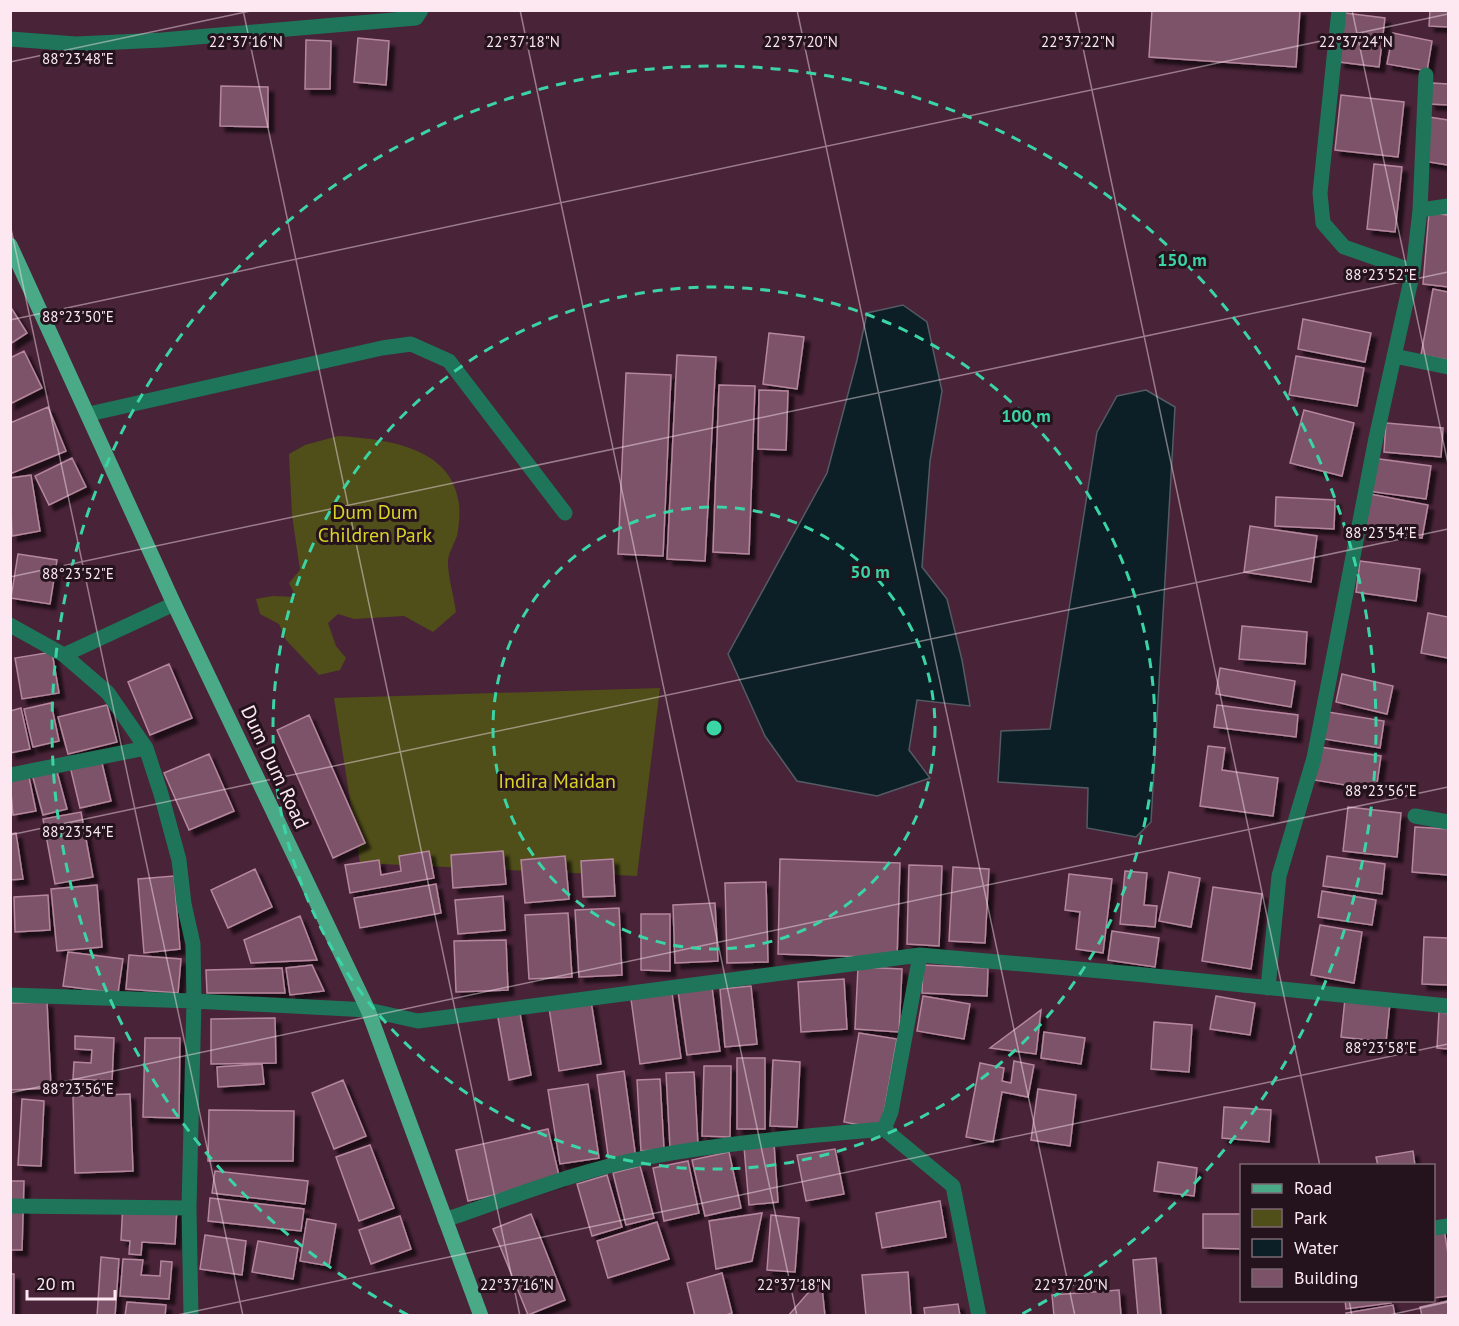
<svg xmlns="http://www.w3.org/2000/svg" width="1459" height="1326" font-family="'PT Sans',sans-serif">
  <defs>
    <filter id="shadow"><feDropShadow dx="5.5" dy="5.5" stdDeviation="1.5" flood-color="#0009"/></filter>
  </defs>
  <rect width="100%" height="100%" fill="#492338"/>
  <!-- green -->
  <path fill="#504e19" d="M338,436c47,3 114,10 121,68 1,9 0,23 -2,32 -3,8 -9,18 -9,26 0,16 6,34 8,50l-23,20 -29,-16 -50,3 -16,-5 -10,9 8,23 10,12 -6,12 -21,5 -33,-35 -7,-16 -19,-10 -4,-15 17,-3 23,1 -7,-14 11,-13 -8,-55 -3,-61 16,-9z
    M660,688l-23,188 -277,-13 -26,-165z"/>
  <!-- water -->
  <path fill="#0c1f26" stroke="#545b63" stroke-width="1.5" d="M903,305l24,17 15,69 -12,70 -8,106 25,32 15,61 8,46 -53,-6 -8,50 21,28 -53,18 -80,-15 -32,-45 -37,-82 99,-181 30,-113 10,-47z
    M1146,390l29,17 -24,415 -15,15 -49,-9 1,-40 -90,-6 3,-51 49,-2 47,-297 20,-36z"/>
  <!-- building -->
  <path fill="#7c5268" stroke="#b5879e" stroke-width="1.5" filter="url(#shadow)" d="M1152,10h148l-4,57 -147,-10z
    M1430,10h18v17l-19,-1z
    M1345,13l40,5 -6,49 -40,-5z
    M1393,33l39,8 -5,30 -40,-7z
    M358,38l31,3 -3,44 -32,-3z
    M306,40l25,1 -1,48h-25z
    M1432,83l16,1v21l-18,-1z
    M221,86l47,1v40l-48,-1z
    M1341,95l63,7 -6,55 -63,-7z
    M1429,117l19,3v45l-25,-4z
    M1374,164l28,3 -7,65 -28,-3z
    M1429,213l19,2v72l-25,-3z
    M1433,289l15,3v68l-27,-5z
    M10,306l17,27 -17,11z
    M1303,319l68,14 -6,29 -67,-13z
    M769,333l35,4 -7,52 -34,-5z
    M24,351l18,37 -32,16v-46z
    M677,355l39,2 -11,204 -38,-2z
    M1296,356l68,12 -7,38 -68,-11z
    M626,373l45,2 -8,181 -45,-2z
    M719,385l36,1 -6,168 -36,-2z
    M759,390l29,1 -2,59 -28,-1z
    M48,407l18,44 -56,23v-51z
    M1304,410l50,13 -12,53 -52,-13z
    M1386,423l57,5 -2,29 -57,-5z
    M72,458l14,29 -37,18 -14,-29z
    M1372,458l59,8 -5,33 -58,-8z
    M31,475l9,56 -28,5 -2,-58z
    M1370,494l58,11 -6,33 -58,-11z
    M1276,497l59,3 -1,29 -59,-3z
    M1250,526l67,10 -6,46 -67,-10z
    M18,554l39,6 -7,44 -39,-6z
    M1360,561l60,8 -4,32 -60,-9z
    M1428,613l20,4v41l-27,-5z
    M1242,626l65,6 -2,32 -66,-5z
    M52,652l7,41 -37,6 -7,-41z
    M169,664l23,54 -42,17 -22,-53z
    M1220,668l75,13 -4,26 -75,-13z
    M1342,674l51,12 -6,28 -51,-12z
    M51,703l8,38 -26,6 -9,-38z
    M107,705l10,37 -49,12 -10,-37z
    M1217,705l81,10 -2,22 -82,-10z
    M21,708l9,41 -20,4v-42z
    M1328,712l56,9 -4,27 -56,-9z
    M309,715l56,128 -32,15 -56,-128z
    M1208,746l17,2 -3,22 56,8 -5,38 -73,-10z
    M1320,747l61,9 -5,34 -62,-10z
    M209,754l25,57 -45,19 -25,-57z
    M101,759l10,42 -31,7 -10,-42z
    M56,768l11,41 -24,6 -11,-41z
    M29,777l7,34 -23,4 -3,-35z
    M1348,807l53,6 -4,44 -54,-6z
    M81,812l12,65 -38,7 -12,-65z
    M1415,827l33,2v46l-36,-3z
    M16,833l7,46 -13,1v-46z
    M429,851l5,27 -84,15 -5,-28 34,-5 2,15 20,-4 -2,-15z
    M503,851l3,33 -53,4 -2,-33z
    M565,856l4,43 -44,4 -4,-43z
    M1327,856l58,8 -3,30 -59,-8z
    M613,859l2,37 -32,1 -2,-36z
    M780,859l120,4 -3,95 -119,-4z
    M909,865l33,1 -3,80 -32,-2z
    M953,867l36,2 -4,74 -36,-2z
    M255,869l17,38 -44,21 -17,-38z
    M1125,871l22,2 -3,32 13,1 -2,21 -35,-3z
    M1169,872l31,6 -9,49 -32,-6z
    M1069,874l43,5 -9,74 -27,-4 4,-37 -15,-2z
    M174,876l6,73 -36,4 -6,-74z
    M766,882l2,80 -41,1 -2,-80z
    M436,884l5,29 -81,15 -6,-30z
    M97,885l5,62 -45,4 -6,-62z
    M1213,887l49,7 -11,75 -49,-8z
    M1322,891l54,9 -4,25 -54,-8z
    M48,895l2,35 -35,2 -1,-35z
    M503,896l2,34 -47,4 -3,-34z
    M715,903l3,58 -43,2 -2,-58z
    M619,908l3,67 -43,2 -4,-67z
    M568,913l4,64 -43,2 -4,-64z
    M641,914h29v57l-29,-1z
    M300,916l17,44 -66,3 -7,-23z
    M1320,925l42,7 -8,51 -43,-8z
    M1112,931l47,7 -4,29 -47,-7z
    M1424,937l24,1v47l-26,-1z
    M506,940l2,50 -52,2 -2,-51z
    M68,952l55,7 -5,34 -55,-7z
    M129,955l52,4 -3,34 -52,-4z
    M312,965l12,26 -34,4 -4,-27z
    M923,965l65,3 -1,28 -65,-3z
    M858,967l44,2 -3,63 -44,-3z
    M282,968l3,25h-78l-1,-23z
    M844,979l3,50 -46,3 -3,-50z
    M751,986l6,58 -32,3 -5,-58z
    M712,987l8,64 -33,4 -9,-64z
    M672,993l9,65 -41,6 -9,-65z
    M923,996l47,8 -6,35 -47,-8z
    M1216,996l39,7 -5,32 -40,-6z
    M1345,999l45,4 -4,39 -45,-5z
    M591,1001l10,63 -42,7 -10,-63z
    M47,1002l4,86 -41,2v-87z
    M519,1008l12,67 -22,5 -12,-68z
    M1041,1010l-5,44 -46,-6z
    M1439,1012l9,1v36l-11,-1z
    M275,1018l1,45 -65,1v-45z
    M1154,1022l38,3 -3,47 -38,-3z
    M1044,1032l41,6 -4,26 -40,-6z
    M859,1033l38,6 -16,90 -37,-7z
    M75,1036l39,2 -2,43 -39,-2 1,-17 17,1 1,-13 -17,-1z
    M145,1038h35l-1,80 -36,-1z
    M737,1058h28v71h-28z
    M773,1060l27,2 -3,65 -27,-1z
    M1014,1061l20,4 -6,32 -26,-5 -9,50 -27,-5 14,-74 24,5 -2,13 9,2z
    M262,1064l2,20 -46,3 -1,-20z
    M704,1066h27l-1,71 -28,-1z
    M624,1071l12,88 -27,3 -12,-87z
    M694,1072l4,73 -28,2 -4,-74z
    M660,1079l4,70 -23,2 -4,-71z
    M343,1080l23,56 -32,13 -22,-56z
    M588,1084l11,74 -39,6 -12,-74z
    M1038,1089l38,6 -6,51 -39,-6z
    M130,1094l3,77 -58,2 -2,-77z
    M22,1099l22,2 -3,65 -23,-1z
    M1224,1107l47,3 -2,32 -47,-4z
    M209,1110l85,1 -1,50h-85z
    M548,1129l12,51 -92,21 -12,-51z
    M774,1144l4,58 -29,3 -5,-58z
    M370,1145l24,63 -35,13 -23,-64z
    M835,1149l9,45 -38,7 -9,-46z
    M1413,1151l2,15h-37l-2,-9z
    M729,1152l12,56 -36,8 -13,-56z
    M688,1161l11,52 -35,8 -11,-53z
    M1158,1162l39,6 -3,28 -40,-5z
    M640,1166l14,52 -28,7 -13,-52z
    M215,1171l93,10 -3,23 -93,-11z
    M607,1175l15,52 -30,9 -15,-52z
    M10,1181h14l-2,69h-12z
    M210,1198l94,11 -3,22 -93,-10z
    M940,1201l6,36 -64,11 -6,-35z
    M123,1202l54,3 -2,39 -33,-2 -1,13 -12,-1 1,-13 -9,-1z
    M762,1213l-10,48 -36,8 -7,-48z
    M531,1214l34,86 -37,15 -35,-86z
    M1203,1214h39v35l-39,-1z
    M771,1215l28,3 -4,54 -28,-2z
    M400,1216l11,33 -40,15 -12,-34z
    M307,1219l29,5 -7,42 -29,-5z
    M657,1222l12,37 -61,19 -11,-37z
    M1444,1229l4,25v42l-14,2v-67z
    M205,1235l41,6 -4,34 -42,-6z
    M258,1241l40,7 -5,31 -41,-7z
    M101,1257l18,2 -4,57h-18z
    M1156,1258l5,58h-23l-5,-56z
    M123,1259l20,1 -2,15 19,1 1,-15 11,1 -3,37 -49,-3z
    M908,1272l3,44h-45l-4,-41z
    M722,1273l10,40 -9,3h-28l-8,-33z
    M10,1274h4v42h-4z
    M821,1278l4,38h-37z
    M1119,1290l2,26h-67l-2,-21z
    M1345,1300h45l1,3 -45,6z
    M1448,1301v15h-26l-2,-9z
    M127,1302l39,3 -1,11h-40z
    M958,1304l2,12h-35l-1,-8z
    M1393,1305l2,11h-48l-1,-3z"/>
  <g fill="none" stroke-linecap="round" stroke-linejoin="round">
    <!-- minor -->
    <path stroke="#1e7559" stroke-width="15" d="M10,39l66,5 86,-4 254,-22 5,-8
      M1420,210l28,-4
      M1413,271l7,-61 6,-135
      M1394,356l54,11
      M89,414l293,-66 29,-4 38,17 116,152
      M10,625l54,30 44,38 38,55 15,46 18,66 5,44 9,40 1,57 174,9 50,11 502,-66 215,19 313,32
      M64,655l110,-51
      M10,775l136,-27
      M1415,816l33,6
      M1268,988l11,-112 35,-118 62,-320 37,-167 -69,-24 -21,-24 -3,-30 19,-183
      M10,995l184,6 -5,207 2,108
      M884,1129l69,57 26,130
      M10,1206l179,2
      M445,1220c67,-23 134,-50 204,-63 77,-14 156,-21 235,-28l7,-17 29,-157
      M1434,1228l14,-2"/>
    <!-- major -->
    <path stroke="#4aaa88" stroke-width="15" d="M10,245l164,359 194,406 113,306"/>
  </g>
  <!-- ticks -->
  <path fill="none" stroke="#fde8f2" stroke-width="1.5" stroke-opacity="0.45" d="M243,10l277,1306M520,10l277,1306M797,10l278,1306M1075,10l245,1156M1352,10l96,454M10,62l245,-52M10,224l233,1092M10,320l1438,-306M10,577l1438,-305M10,835l1438,-306M10,1093l1438,-306M1349,1300l3,16M173,1316l1275,-272M1385,1316l63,-14"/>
  <!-- distance rings -->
  <g fill="none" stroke="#3bd4a4" stroke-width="3" stroke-dasharray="10 8">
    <circle cx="714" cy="728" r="221"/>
    <circle cx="714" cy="728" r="441"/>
    <path d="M408 1315A662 662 0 1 1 1020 1315"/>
  </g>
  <g text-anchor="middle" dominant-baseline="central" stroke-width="6" stroke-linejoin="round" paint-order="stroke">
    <!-- park labels -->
    <g font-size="20" fill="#d9d325" stroke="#24131c">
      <text x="375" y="512">Dum Dum<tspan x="375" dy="23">Children Park</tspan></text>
      <text x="557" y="781">Indira Maidan</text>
    </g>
    <!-- street labels -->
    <g font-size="20" fill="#fde8f2" stroke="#24131c">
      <text transform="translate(275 767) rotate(65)">Dum Dum Road</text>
    </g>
  </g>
  <g font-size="15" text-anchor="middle" fill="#fde8f2" stroke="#24131c" stroke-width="6" stroke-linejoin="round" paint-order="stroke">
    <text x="246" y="47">22°37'16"N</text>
    <text x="523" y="47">22°37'18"N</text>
    <text x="801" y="47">22°37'20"N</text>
    <text x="1078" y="47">22°37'22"N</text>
    <text x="1356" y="47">22°37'24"N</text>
    <text x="78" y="64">88°23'48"E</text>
    <text x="1381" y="280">88°23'52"E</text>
    <text x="78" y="322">88°23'50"E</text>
    <text x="1381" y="538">88°23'54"E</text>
    <text x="78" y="579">88°23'52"E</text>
    <text x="1381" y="796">88°23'56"E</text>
    <text x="78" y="837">88°23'54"E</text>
    <text x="1381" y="1053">88°23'58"E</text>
    <text x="78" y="1094">88°23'56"E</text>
    <text x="517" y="1290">22°37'16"N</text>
    <text x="794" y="1290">22°37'18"N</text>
    <text x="1071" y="1290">22°37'20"N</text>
  </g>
  <circle cx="714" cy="728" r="9" fill="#3bd4a4" stroke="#24131c" stroke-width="3"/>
  <g font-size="18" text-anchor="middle" font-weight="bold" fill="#3bd4a4" stroke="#24131c" stroke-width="6" stroke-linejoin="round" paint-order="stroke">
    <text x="1182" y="266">150 m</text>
    <text x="1026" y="422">100 m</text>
    <text x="870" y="578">50 m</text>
  </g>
  <!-- border -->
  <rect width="1459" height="1326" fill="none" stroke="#fde8f2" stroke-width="24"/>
  <!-- legend -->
  <rect x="1240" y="1164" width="195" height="138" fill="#24131c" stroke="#7b6872" stroke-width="1.5"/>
  <rect x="1252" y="1184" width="30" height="9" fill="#4aaa88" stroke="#7b6872" stroke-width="1.5"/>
  <text x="1294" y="1194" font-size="18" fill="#fde8f2">Road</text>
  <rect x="1252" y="1209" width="30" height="18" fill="#504e19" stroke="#7b6872" stroke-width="1.5"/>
  <text x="1294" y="1224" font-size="18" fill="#fde8f2">Park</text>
  <rect x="1252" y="1239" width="30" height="18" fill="#0c1f26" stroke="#7b6872" stroke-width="1.5"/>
  <text x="1294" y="1254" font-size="18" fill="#fde8f2">Water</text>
  <rect x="1252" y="1269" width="30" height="18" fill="#7c5268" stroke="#7b6872" stroke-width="1.5"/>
  <text x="1294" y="1284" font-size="18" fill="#fde8f2">Building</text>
  <!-- scale -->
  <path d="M27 1290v9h88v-9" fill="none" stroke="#fde8f2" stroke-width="3"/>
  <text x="36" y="1290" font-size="18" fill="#fde8f2" stroke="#24131c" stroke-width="4.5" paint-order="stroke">20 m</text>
</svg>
